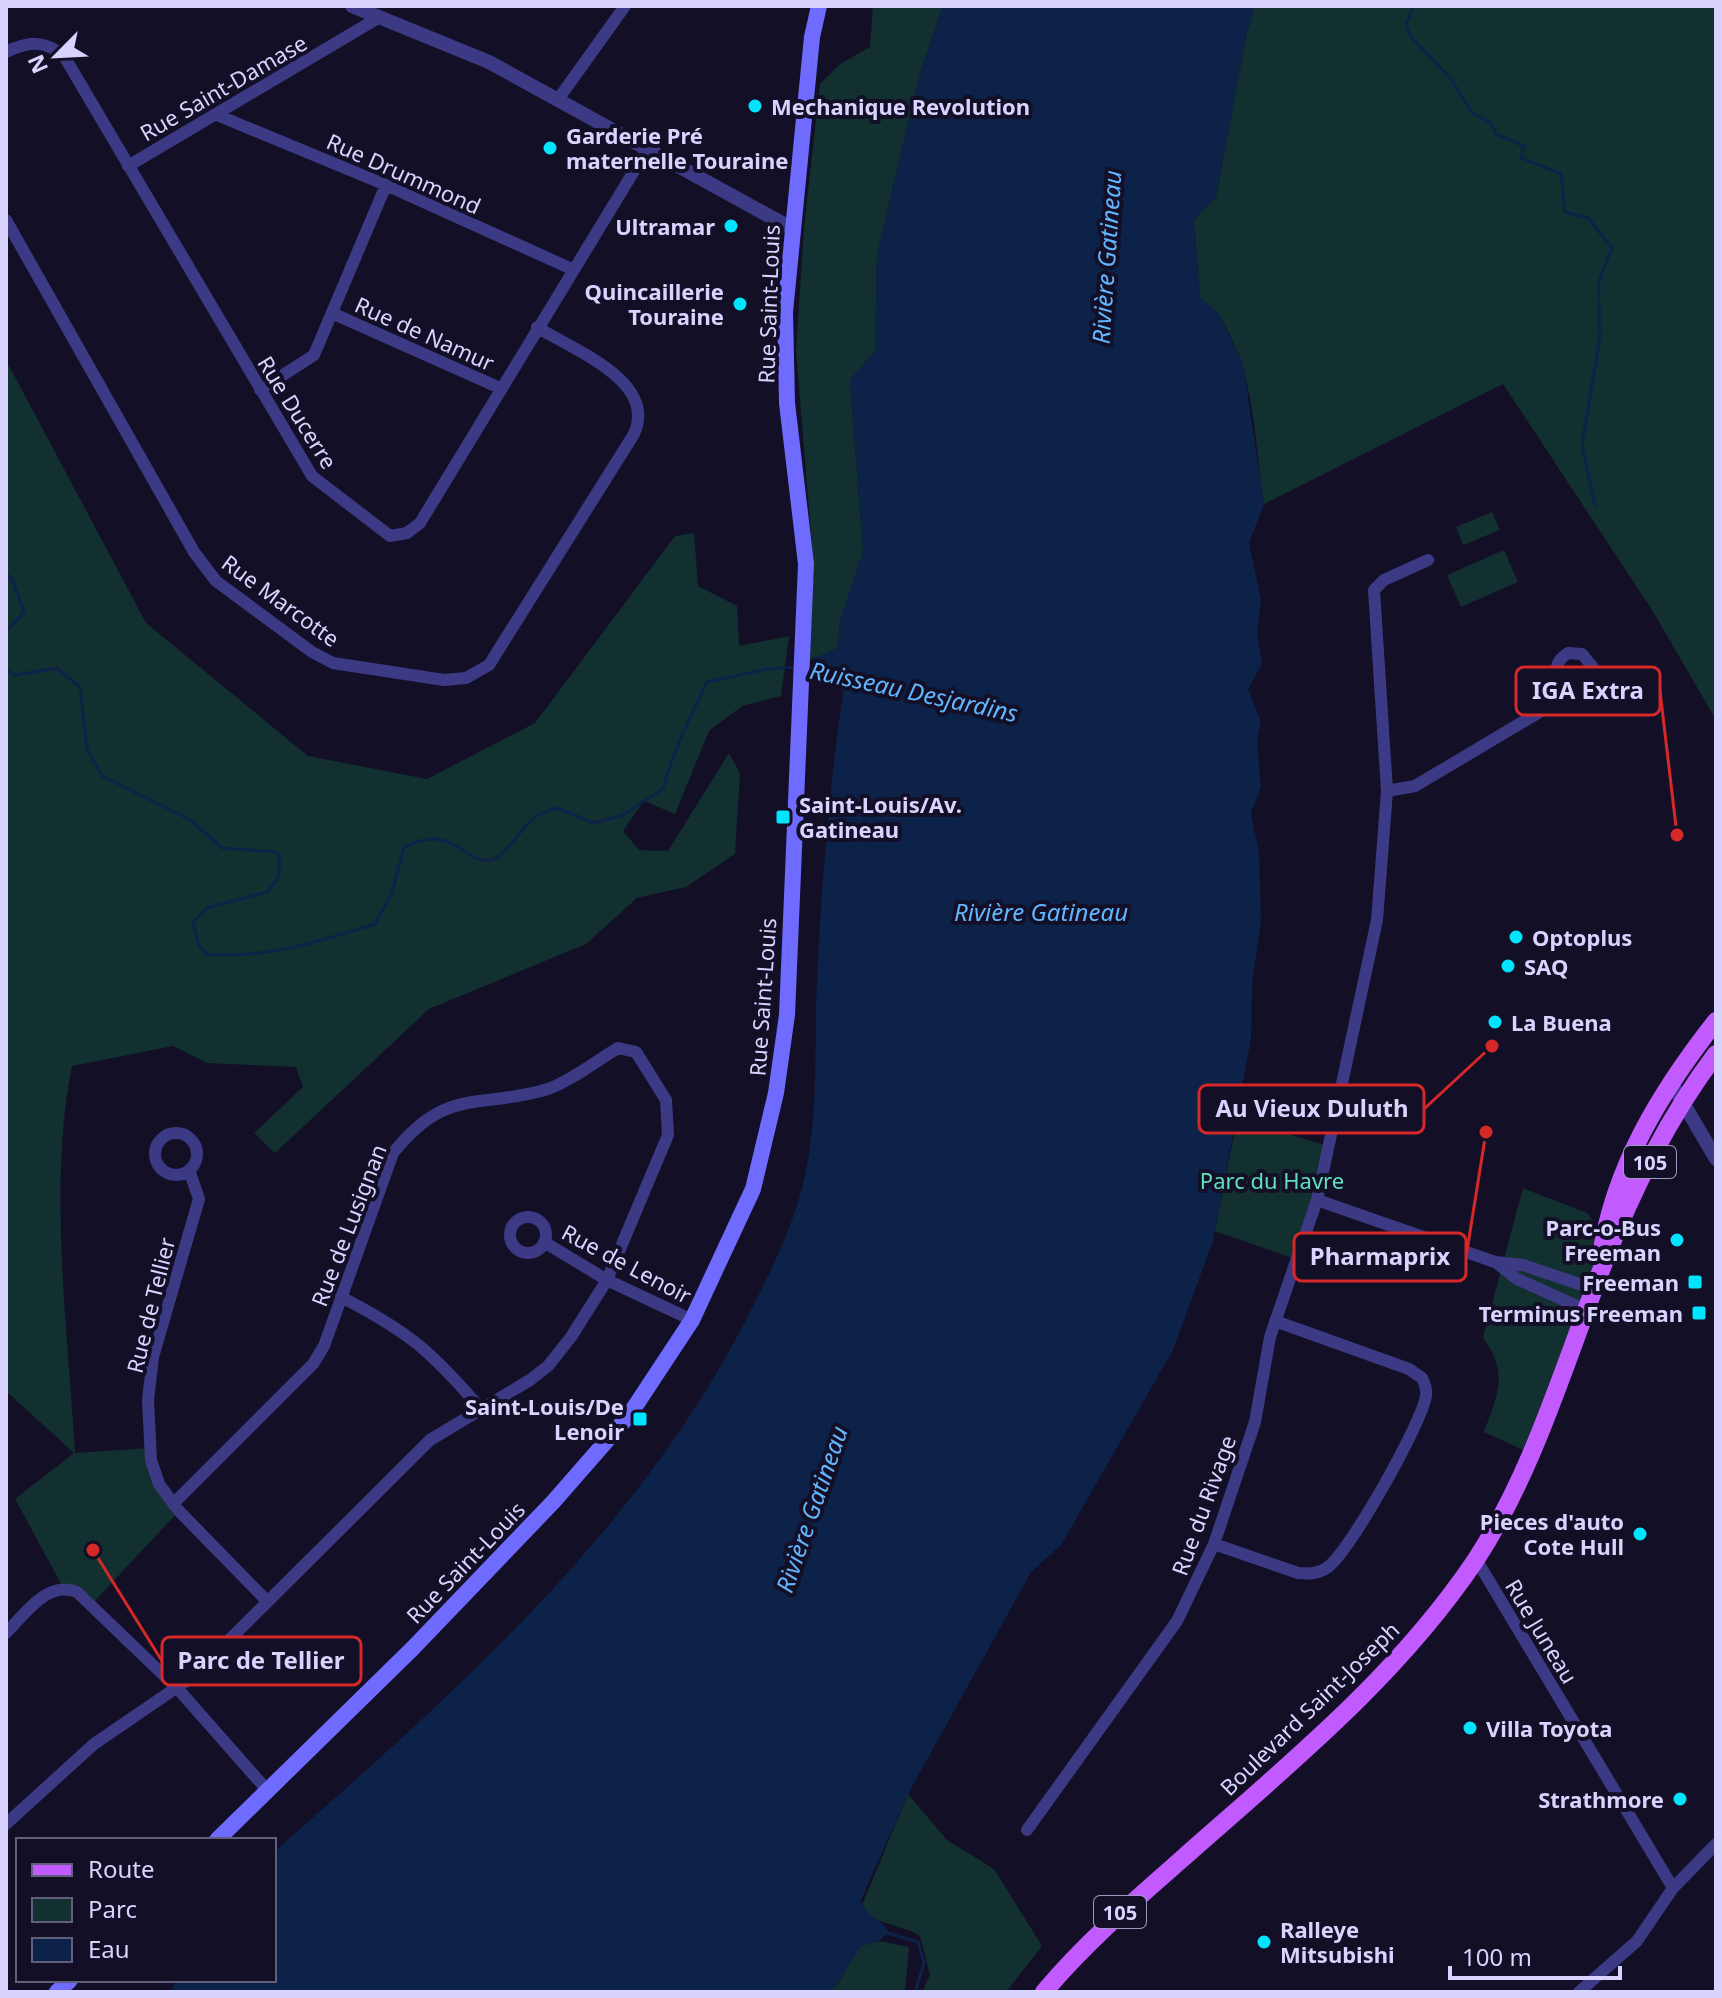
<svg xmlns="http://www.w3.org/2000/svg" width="1722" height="1998" font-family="'Noto Sans',sans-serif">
  <rect width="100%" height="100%" fill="#130f26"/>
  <!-- green -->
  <path fill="#12302f" d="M873,6h70l-23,67 -43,182 -2,97 -25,28 13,171 -23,70 -2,27 -16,10 -15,1 7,-88 -18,-220 8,-124 16,-143 20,-20 30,-17z
    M1255,6h461v714l-64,-110 -149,-226 -239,120c-10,-64 -9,-165 -64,-206l-6,-78 22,-23 30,-161z
    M6,360l140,263 162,133 119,23 108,-56 140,-187 19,-3 4,53 39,20 2,40 50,-10 -8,60 -39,10 -33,25 -34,83 -31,-13 -21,30 16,19 29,1 61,-98 11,20 -5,81 -49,33 -49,11 -51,46 -157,65 -154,144 -21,-20 49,-46 -7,-20 -89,-4 -34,-17 -101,20c-24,117 -4,266 3,387l74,-5 2,13 28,50 -88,94 -27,-16 -49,-90 59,-46 -68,-62z
    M1492,512l8,18 -37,15 -7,-18z
    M1504,550l14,32 -57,25 -14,-32z
    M1237,1119l91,27 -30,114 -83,-29z
    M1523,1188l64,25 17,22 -74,218 -46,-21c14,-39 25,-58 -1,-94z
    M908,1794l39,46 47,29 48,77 -36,46h-84l8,-17 -10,-39c-20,-13 -45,-9 -58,-31z
    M879,1941l30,6 -4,45h-80l12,-7 23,-39z"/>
  <!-- water -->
  <path fill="#0c2248" d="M943,6h312l-9,30 -30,161 -22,23 6,78 18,14 25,51 21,141 -15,39 12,57 -4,33 5,31 -14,25 13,33 -4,18 4,47 -10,26 8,40 2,67 -9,65 -1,54 -38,202 -40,109 -112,195 -30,27 -123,222 -47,106c3,18 23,18 27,32l-9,9 -19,6 -23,38 -12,7h-653l3,-12h99v-128c181,-160 364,-319 475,-538 22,-43 46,-91 56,-139 14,-64 9,-132 12,-197 5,-96 12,-190 26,-285l-7,-11 -25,-7 2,-17 25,-10 2,-27 23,-70 -13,-171 25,-29 2,-96 43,-182z"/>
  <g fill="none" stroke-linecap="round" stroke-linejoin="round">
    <!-- stream -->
    <path stroke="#0c2248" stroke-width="3" d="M1414,6l-8,18 5,13 40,42 21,34 19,10 5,11 28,12 -3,12 40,16 4,38 23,6 24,30 -13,32v16
      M1595,506l-13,-61 18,-108 -1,-35
      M6,574l6,4 12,34 -18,20
      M6,670l10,5 41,-7 23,19 7,62 15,27 87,43 33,29 54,4 4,6 -2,20 -11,14 -60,16 -14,15 6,22 7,9c60,5 112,-12 169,-30l17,-31 12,-46c53,-25 57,17 86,13 18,-3 30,-33 45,-43 6,-4 16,-7 23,-9l35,15 28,-7 42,-27c10,-39 27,-71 44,-107l60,-13 31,-2
      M884,1932l34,10 6,21 -9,29"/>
    <!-- minor -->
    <path stroke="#3d3a85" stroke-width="12" d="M6,52c23,-11 38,-12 58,4l248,420 78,60 17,-3 13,-10 228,-375
      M559,98l66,-92
      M217,115l169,70 188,85
      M128,166l250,-148
      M6,220l188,332 22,29 96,71 21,11 111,17 22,-2 23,-13 145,-231c24,-53 -61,-84 -97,-107
      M334,314l166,74
      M260,390l54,-35 72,-170
      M1387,791l28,-5 170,-101 7,-19 -10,-12 -14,-1c-19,12 -10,26 -3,43
      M155 1154a21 21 0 1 1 42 0a21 21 0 1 1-42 0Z
      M189,1170l10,29 -46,158 -5,43 3,60 8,24 20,27 87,89
      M1317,1200l178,62 28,3 71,24
      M510 1235a18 18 0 1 1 36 0a18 18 0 1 1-36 0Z
      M544,1242l63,38 85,40
      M1498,1264l19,15 69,31
      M341,1297c68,35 90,54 140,112
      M1214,1544l84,29c11,1 21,1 30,-6 23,-18 93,-142 98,-171 1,-7 -1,-12 -4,-18l-13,-9 -134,-48
      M1476,1559l197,329
      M6,1633c19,-19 41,-53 71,-41l101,97 89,101
      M6,1824l88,-80 98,-67 238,-237 100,-60 18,-14 23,-29 36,-57 61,-145 -2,-35 -30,-48 -18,-4c-22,13 -47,33 -70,41 -69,21 -100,-4 -155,64l-69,193 -11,18 -140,140
      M1027,1830l150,-209 37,-77 41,-122 15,-85 47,-137 60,-280 10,-129 -13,-201 10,-10 44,-20
      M1579,1992l58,-51 36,-53 43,-44"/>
    <!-- tertiary -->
    <path stroke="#3d3a85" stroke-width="14" d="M352,6l137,56 302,166
      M1671,1082l45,77"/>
    <!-- secondary -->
    <path stroke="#6f6bff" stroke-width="16" d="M217,1840l196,-192 141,-147 76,-87 62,-94 61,-131 23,-96 11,-78 19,-451 -19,-161 -2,-91 27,-275 7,-31
      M57,1992l13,-12"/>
    <!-- primary -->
    <path stroke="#c25bff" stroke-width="18" d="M1601,1256c13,-89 60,-165 115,-235
      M1044,1992c42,-50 90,-91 139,-134 105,-93 213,-180 292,-297 54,-82 84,-180 119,-272 30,-82 69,-165 122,-235"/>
  </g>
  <!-- markers -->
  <g fill="#00e5ff" stroke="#130f26" stroke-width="3">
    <circle cx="755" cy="106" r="8"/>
    <circle cx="550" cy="148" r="8"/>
    <circle cx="731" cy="226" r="8"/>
    <circle cx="740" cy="304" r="8"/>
    <rect x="775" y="809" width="16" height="16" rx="4"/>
    <circle cx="1516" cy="937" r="8"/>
    <circle cx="1508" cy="966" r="8"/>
    <circle cx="1495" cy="1022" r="8"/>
    <circle cx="1677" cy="1240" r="8"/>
    <rect x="1687" y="1274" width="16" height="16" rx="4"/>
    <rect x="1691" y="1305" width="16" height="16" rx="4"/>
    <rect x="632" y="1411" width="16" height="16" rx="4"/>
    <circle cx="1640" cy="1534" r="8"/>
    <circle cx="1470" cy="1728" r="8"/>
    <circle cx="1680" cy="1799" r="8"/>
    <circle cx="1264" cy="1942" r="8"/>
  </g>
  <g text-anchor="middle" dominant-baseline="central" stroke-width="8" stroke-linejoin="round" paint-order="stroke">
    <!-- shield labels -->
    <g fill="#130f26" stroke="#9e99be" stroke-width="2">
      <rect x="1624" y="1146" width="52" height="32" rx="6"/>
      <rect x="1094" y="1896" width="52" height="32" rx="6"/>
    </g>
    <g font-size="20" font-weight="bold" fill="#d9d4ff">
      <text x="1650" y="1162">105</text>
      <text x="1120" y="1912">105</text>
    </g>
    <!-- street labels -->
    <g font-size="22" fill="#d9d4ff" stroke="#130f26">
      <text transform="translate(223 87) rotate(-30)">Rue Saint-Damase</text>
      <text transform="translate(404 173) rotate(24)">Rue Drummond</text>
      <text transform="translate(768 304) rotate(-88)">Rue Saint-Louis</text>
      <text transform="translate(425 333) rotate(24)">Rue de Namur</text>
      <text transform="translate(298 412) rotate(58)">Rue Ducerre</text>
      <text transform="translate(281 600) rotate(36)">Rue Marcotte</text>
      <text transform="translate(762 997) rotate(-86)">Rue Saint-Louis</text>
      <text transform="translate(348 1225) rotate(-69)">Rue de Lusignan</text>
      <text transform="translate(627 1263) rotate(28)">Rue de Lenoir</text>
      <text transform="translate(150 1305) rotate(-76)">Rue de Tellier</text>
      <text transform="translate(1203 1505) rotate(-70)">Rue du Rivage</text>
      <text transform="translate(465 1562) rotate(-46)">Rue Saint-Louis</text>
      <text transform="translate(1542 1631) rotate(59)">Rue Juneau</text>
      <text transform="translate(1309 1708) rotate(-44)">Boulevard Saint-Joseph</text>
    </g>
    <!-- poi labels -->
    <g font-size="22" font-weight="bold" fill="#d9d4ff" stroke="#130f26" text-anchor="start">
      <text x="771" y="106">Mechanique Revolution</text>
      <text x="566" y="135">Garderie Pré<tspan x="566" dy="25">maternelle Touraine</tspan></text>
      <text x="715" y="226" text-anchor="end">Ultramar</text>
      <text x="724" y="291" text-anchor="end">Quincaillerie<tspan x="724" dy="25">Touraine</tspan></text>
      <text x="799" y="804">Saint-Louis/Av.<tspan x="799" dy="25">Gatineau</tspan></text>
      <text x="1532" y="937">Optoplus</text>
      <text x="1524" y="966">SAQ</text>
      <text x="1511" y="1022">La Buena</text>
      <text x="1661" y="1227" text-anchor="end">Parc-o-Bus<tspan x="1661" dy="25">Freeman</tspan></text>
      <text x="1679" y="1282" text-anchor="end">Freeman</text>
      <text x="1683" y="1313" text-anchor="end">Terminus Freeman</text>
      <text x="624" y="1406" text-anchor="end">Saint-Louis/De<tspan x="624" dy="25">Lenoir</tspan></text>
      <text x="1624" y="1521" text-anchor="end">Pieces d'auto<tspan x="1624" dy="25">Cote Hull</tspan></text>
      <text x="1486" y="1728">Villa Toyota</text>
      <text x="1664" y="1799" text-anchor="end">Strathmore</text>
      <text x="1280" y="1929">Ralleye<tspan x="1280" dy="25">Mitsubishi</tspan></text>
    </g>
    <!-- park labels -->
    <g font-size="22" fill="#5fe0c0" stroke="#130f26">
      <text x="1272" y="1180">Parc du Havre</text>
    </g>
    <!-- water labels -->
    <g font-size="24" font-style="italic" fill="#62b6ff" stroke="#130f26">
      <text transform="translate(1106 257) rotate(-86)">Rivière Gatineau</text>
      <text transform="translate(914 691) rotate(12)">Ruisseau Desjardins</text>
      <text x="1041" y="911">Rivière Gatineau</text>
      <text transform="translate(811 1509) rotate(-71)">Rivière Gatineau</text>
    </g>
  </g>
  <!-- callouts -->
  <path fill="none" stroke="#d62828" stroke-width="3" d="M1677 835L1660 691M1492 1046L1424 1109M1486 1132L1466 1257M93 1550L162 1661"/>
  <g fill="#d62828" stroke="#130f26" stroke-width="3">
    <circle cx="1677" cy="835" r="8"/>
    <circle cx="1492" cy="1046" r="8"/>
    <circle cx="1486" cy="1132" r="8"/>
    <circle cx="93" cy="1550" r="8"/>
  </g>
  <g fill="#130f26" stroke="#d62828" stroke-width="3">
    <rect x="1516" y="667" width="144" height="48" rx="8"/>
    <rect x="1199" y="1085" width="225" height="48" rx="8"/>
    <rect x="1294" y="1233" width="172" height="48" rx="8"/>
    <rect x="162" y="1637" width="199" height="48" rx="8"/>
  </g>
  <g font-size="24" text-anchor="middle" font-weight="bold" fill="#d9d4ff">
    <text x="1588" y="699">IGA Extra</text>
    <text x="1312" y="1117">Au Vieux Duluth</text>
    <text x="1380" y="1265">Pharmaprix</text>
    <text x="261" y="1669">Parc de Tellier</text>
  </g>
  <!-- border -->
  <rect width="1722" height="1998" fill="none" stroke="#d9d4ff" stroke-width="16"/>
  <!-- legend -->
  <rect x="16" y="1838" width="260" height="144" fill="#130f26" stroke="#625e7d" stroke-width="2"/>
  <rect x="32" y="1864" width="40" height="12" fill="#c25bff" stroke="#625e7d" stroke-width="2"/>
  <text x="88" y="1878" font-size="24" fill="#d9d4ff">Route</text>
  <rect x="32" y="1898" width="40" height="24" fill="#12302f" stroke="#625e7d" stroke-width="2"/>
  <text x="88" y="1918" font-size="24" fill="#d9d4ff">Parc</text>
  <rect x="32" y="1938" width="40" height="24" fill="#0c2248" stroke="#625e7d" stroke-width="2"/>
  <text x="88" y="1958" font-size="24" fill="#d9d4ff">Eau</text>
  <!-- north arrow -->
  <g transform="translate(56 56) rotate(246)" stroke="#130f26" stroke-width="6" paint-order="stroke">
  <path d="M0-6L14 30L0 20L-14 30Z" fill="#d9d4ff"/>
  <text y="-12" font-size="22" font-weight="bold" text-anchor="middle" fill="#d9d4ff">N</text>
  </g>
  <!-- scale -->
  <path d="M1450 1966v12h170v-12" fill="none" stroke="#d9d4ff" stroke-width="4"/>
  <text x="1462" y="1966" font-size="24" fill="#d9d4ff" stroke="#130f26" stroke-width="6" paint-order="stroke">100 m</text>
</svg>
